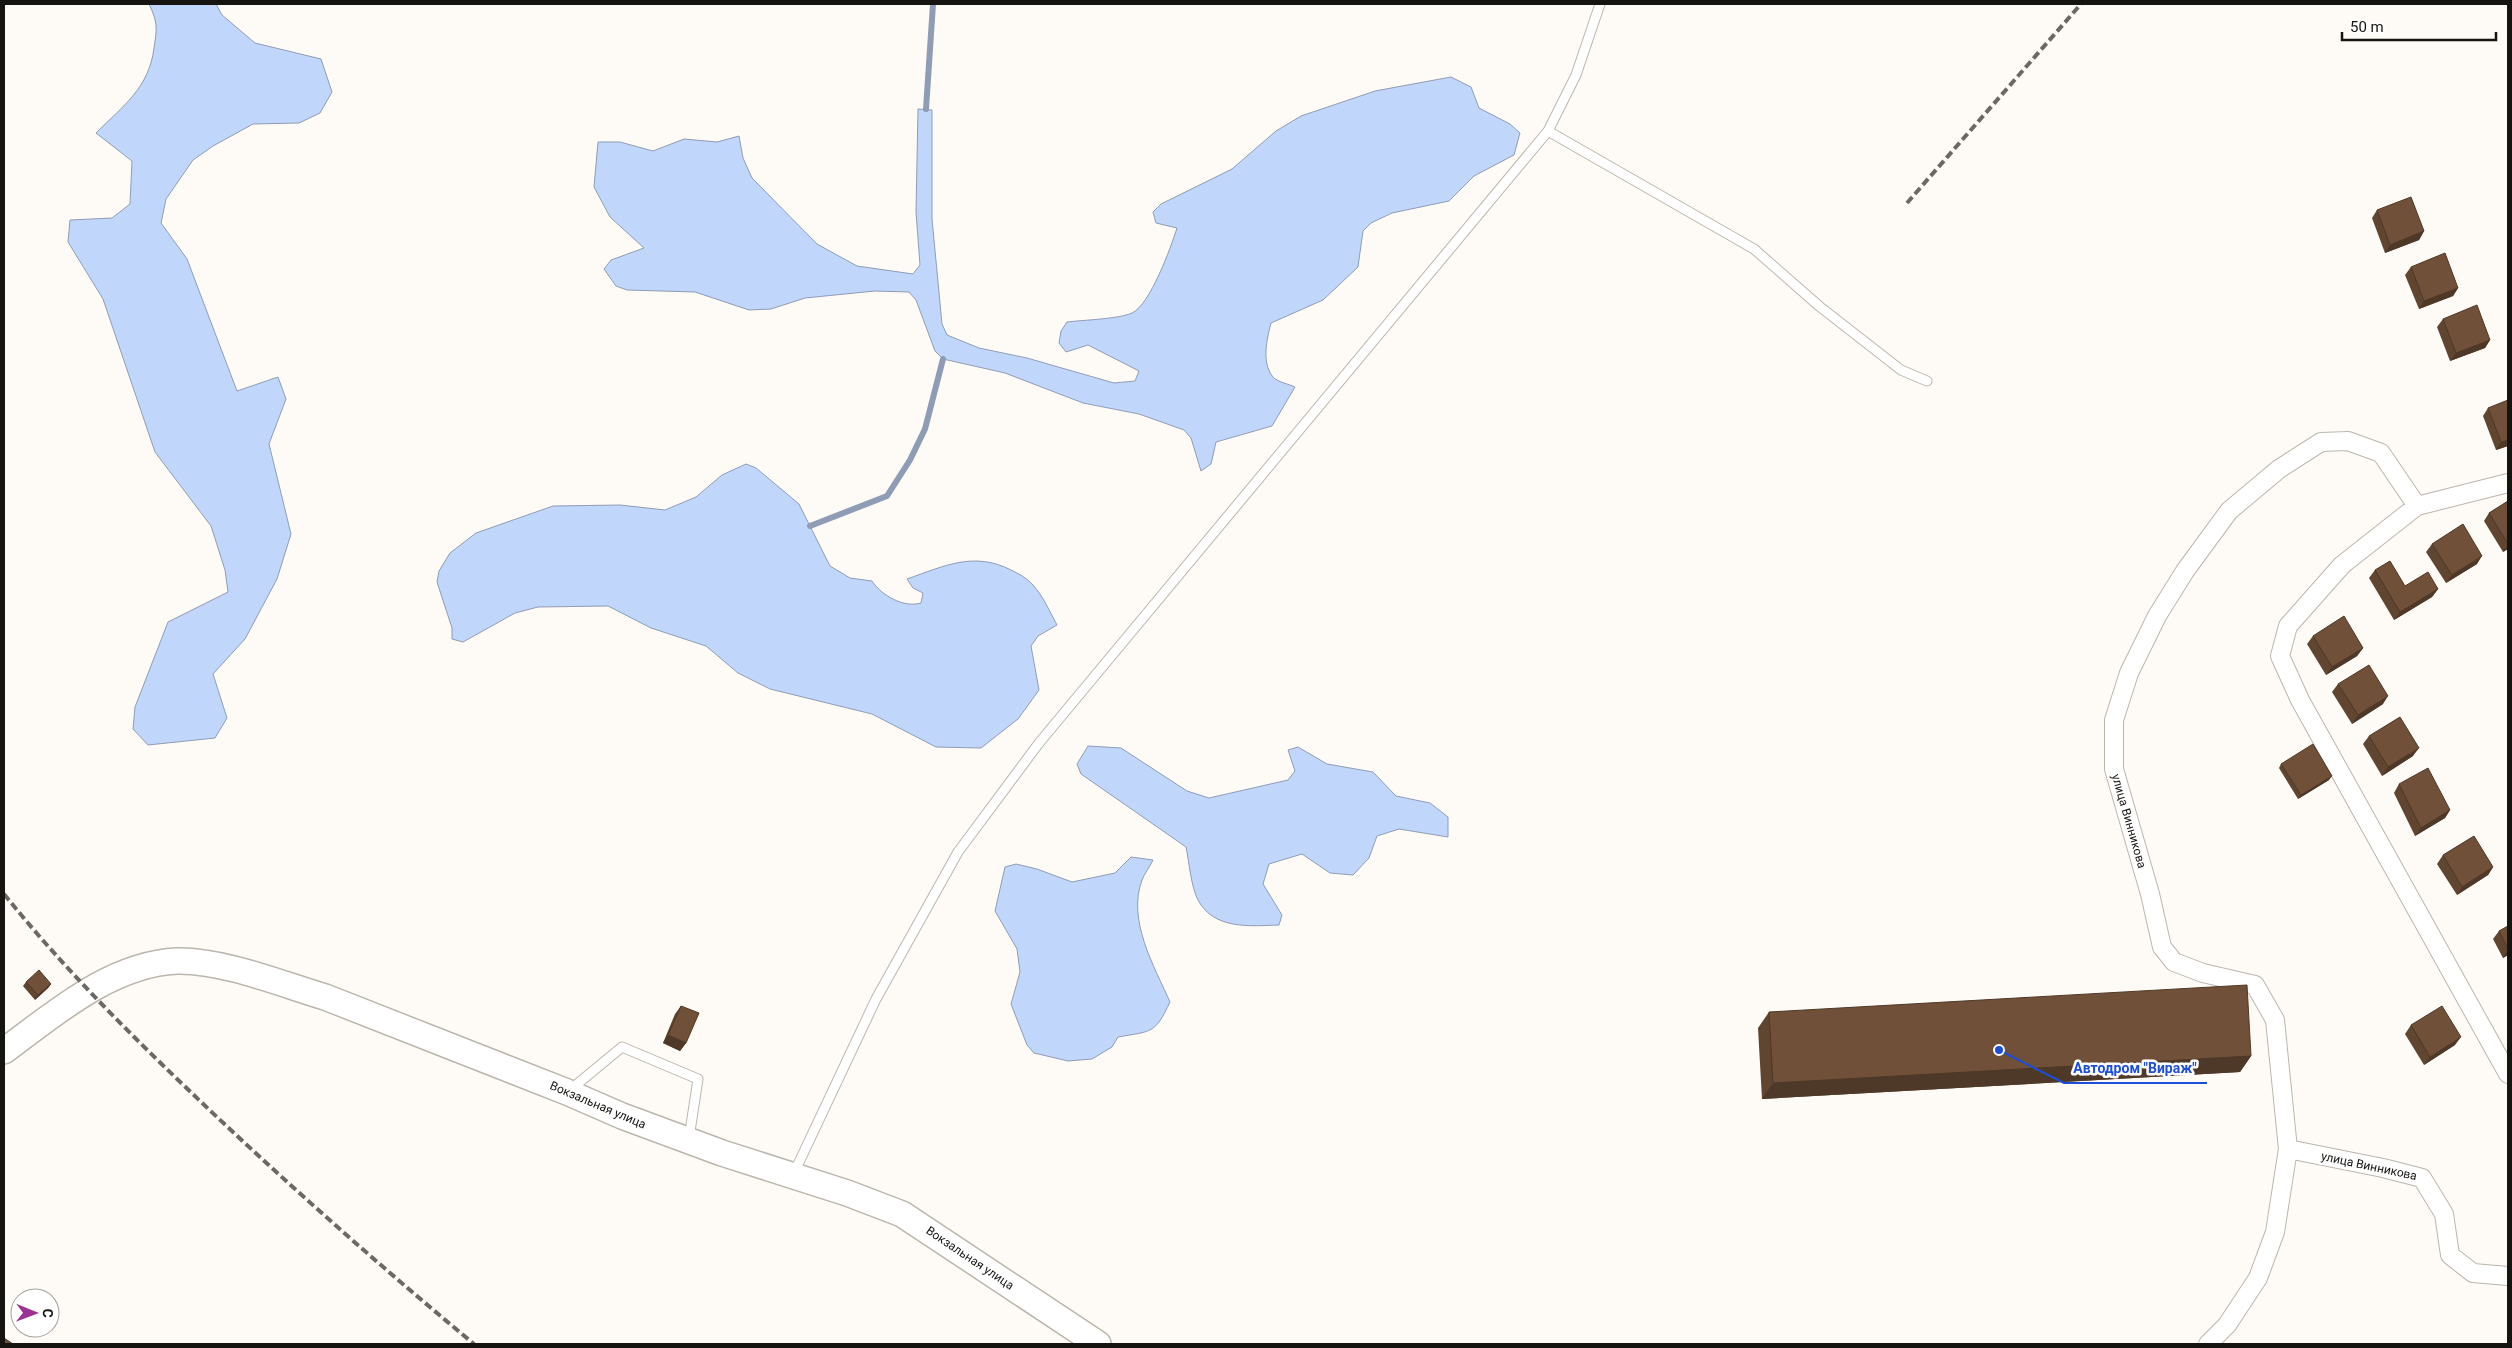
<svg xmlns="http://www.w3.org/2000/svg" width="2512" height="1348" font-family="Roboto,sans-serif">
  <rect width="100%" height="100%" fill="#fefbf6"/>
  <!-- water -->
  <path fill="#c1d6fb" stroke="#8e9cb5" d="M149,4h67l6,11 33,28 66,16 11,33 -12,21 -21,10 -46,1 -40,22 -20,14 -27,39 -5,24 26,36 50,132 41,-14 8,22 -17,45 22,90 -14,45 -32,60 -32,35 14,44 -12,20 -67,7 -15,-16 2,-22 33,-85 60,-30 -3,-22 -14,-44 -56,-74 -52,-153 -35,-57 2,-22 42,-2 18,-14 2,-43 -36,-28c27,-27 53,-45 58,-85 3,-20 4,-25 -5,-44z
    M1451,77l20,10 8,21 31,16 10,9 -6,22 -40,21 -25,25 -57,12 -21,10 -8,8 -5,36 -35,33 -52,23c-4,16 -10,39 2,54 4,5 16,7 22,10l-23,39 -56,16 -5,22 -10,7 -10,-33 -7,-8 -45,-16 -56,-11 -78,-30 -62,-14 -8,-8 -19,-51 -7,-8 -34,-1 -70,7 -34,11 -22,1 -54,-18 -68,-2 -11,-4 -12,-17 7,-9 33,-12 -34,-31 -16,-30 4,-45h22l33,9 31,-12 33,3 22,-6 4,22 9,20 65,66 40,22 56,8 7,-9 -4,-53 2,-103 14,1v109l10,105 5,11 32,13 48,10 87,25 21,-2 4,-10 -51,-26 -22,7 -7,-9 2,-12 6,-9c16,-2 52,-3 65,-9 18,-8 39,-66 45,-85l-21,-5 -3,-11 8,-8 71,-35 44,-38 25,-15 74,-25z
    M746,464l10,4 43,36 31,62 20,12 22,3c10,15 32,27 49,22l2,-10 -10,-5 -6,-9c37,-13 67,-28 104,-9 8,4 16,8 22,15 10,11 17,27 24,40l-19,11 -7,10 8,44 -21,29 -37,29 -45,-1 -64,-33 -102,-25 -32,-16 -32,-27 -55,-18 -43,-22 -70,1 -23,6 -52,29 -11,-3v-11l-15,-46 2,-11 11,-18 26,-20 77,-27 67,-1 45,5 31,-13 26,-22z
    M1088,746l33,2 66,43 22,7 79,-18 7,-9 -7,-21 10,-3 29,17 46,8 23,24 34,7 18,14v20l-49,-8 -22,7 -8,22 -16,17 -23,-2 -28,-19 -33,10 -6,20 19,31 -3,10c-29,1 -65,5 -81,-25 -7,-13 -9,-39 -12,-53l-105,-73 -4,-10z
    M1131,857l22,3c-3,7 -9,14 -11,20 -15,40 12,86 28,122 -15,32 -18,29 -52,35l-6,10 -20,12 -24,2 -34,-8 -7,-8 -16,-41 9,-32 -3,-23 -22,-38 10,-44 11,-3 21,5 35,13 43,-9z"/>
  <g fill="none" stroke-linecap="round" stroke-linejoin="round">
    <!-- stream -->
    <path stroke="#8e9cb5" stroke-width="6" d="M926,109l7,-105
      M810,526l77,-30 23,-36 15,-31 18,-70"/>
    <defs>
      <path id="lane" d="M1548,131l206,118 65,57 82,64 26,11
        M570,1090l52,-43 76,32 -9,59
        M793,1175l83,-176 82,-147 81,-109 509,-612 28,-56 24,-71"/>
      <path id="street" d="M2508,483l-91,23 -75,59 -54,61 -8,30 20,44 208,374
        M2288,1149l95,19 39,10 22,36 6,41 23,18 35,3
        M2208,1344l19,-19 31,-47 17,-46 13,-83 -13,-129 -20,-35 -52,-12 -29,-11 -12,-15 -12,-53 -36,-125v-49l15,-47 28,-57 28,-45 44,-60 50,-42 42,-27 27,-1 33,12 36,53"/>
      <path id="secondary" d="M4,1051c50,-37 107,-87 173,-90 45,-1 105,23 148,36l242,95 55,24 100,37 125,40 55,21 196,130"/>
    </defs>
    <!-- lane casing -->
    <use href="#lane" stroke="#bbb6ad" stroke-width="11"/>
    <!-- street casing -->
    <use href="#street" stroke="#bbb6ad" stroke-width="20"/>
    <!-- secondary casing -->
    <use href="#secondary" stroke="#bbb6ad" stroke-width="28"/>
    <!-- lane -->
    <use href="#lane" stroke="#fff" stroke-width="9"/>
    <!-- street -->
    <use href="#street" stroke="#fff" stroke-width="18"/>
    <!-- secondary -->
    <use href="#secondary" stroke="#fff" stroke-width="25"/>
    <!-- rail -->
    <path stroke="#6b6865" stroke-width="4" stroke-dasharray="8 4" stroke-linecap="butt" d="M1907,203l174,-199
      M4,894c65,81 139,153 214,224 83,78 168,153 256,226"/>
  </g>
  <!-- wall -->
  <path fill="#604530" d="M2377,210l47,21 -5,9 -34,13 -13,-35z
    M2411,267l47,21 -5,8 -34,13 -14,-34z
    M2443,319l47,21 -5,8 -35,13 -13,-34z
    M2488,408l20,38 -12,4 -13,-34z
    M2508,501v48l-5,3 -19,-31 5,-8z
    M2432,544l45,20 -31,19 -20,-31z
    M2375,570l30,16 33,3 -6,8 -38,23 -25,-42z
    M2313,636l50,12 -6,8 -31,19 -19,-31z
    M2338,684l45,20 -31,20 -20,-32z
    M2369,736l44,20 -31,20 -19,-32z
    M2281,764l48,16 -31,19 -19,-31z
    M2399,784l51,26 -5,8 -30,18 -21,-43z
    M2443,855l50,12 -5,8 -31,20 -20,-31z
    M2508,926v29l-5,3 -10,-19 6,-8z
    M26,982l25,2 -3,4 -13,12 -12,-14z
    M681,1006l5,37 -6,8 -17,-8 12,-29z
    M1769,1012l482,44 -11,16 -478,27 -4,-71z
    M2411,1025l44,20 -31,20 -19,-31z"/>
  <!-- shaded-wall -->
  <path fill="#4e3827" d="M2424,231l-5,9 -34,13 5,-8z
    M2458,288l-5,8 -34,13 5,-8z
    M2490,340l-5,8 -35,13 6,-8z
    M2508,440v6l-12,4 5,-8z
    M2508,545v4l-5,3z
    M2482,556l-5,8 -31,19 6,-8z
    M2438,589l-6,8 -38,23 6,-8z
    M2363,648l-6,8 -31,19 6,-8z
    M2388,696l-5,8 -31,20 6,-9z
    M2419,748l-6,8 -31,20 6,-9z
    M2332,776l-3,4 -31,19 3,-4z
    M2450,810l-5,8 -30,18 6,-8z
    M2493,867l-5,8 -31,20 5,-8z
    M2508,950v5l-5,3z
    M51,984l-3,4 -13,12 3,-5z
    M668,1035l18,8 -6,8 -17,-8z
    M2461,1037l-6,8 -31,20 6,-8z
    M2251,1056l-11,16 -478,27 11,-16z"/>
  <!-- building -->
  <path fill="#705038" stroke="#4e3827" d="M2411,197l13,34 -34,14 -13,-35z
    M2445,253l13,35 -34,13 -13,-34z
    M2477,305l13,35 -34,13 -13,-34z
    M2508,400v40l-7,2 -13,-34z
    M2508,501v43l-19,-31z
    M2463,524l19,32 -30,19 -20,-31z
    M2390,561l15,25 23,-14 10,17 -38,23 -25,-42z
    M2344,616l19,32 -31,19 -19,-31z
    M2369,665l19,31 -30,19 -20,-31z
    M2400,717l19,31 -31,19 -19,-31z
    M2313,744l19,32 -31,19 -20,-31z
    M2428,768l22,42 -29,18 -22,-44z
    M2474,836l19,31 -31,20 -19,-32z
    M2508,926v23l-9,-18z
    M39,970l12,14 -13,11 -12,-13z
    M2247,985l4,71 -478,27 -4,-71z
    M681,1006l18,7 -13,30 -18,-8z
    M2442,1006l19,31 -31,20 -19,-32z
    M4,1338l9,6h-9z"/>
  <g text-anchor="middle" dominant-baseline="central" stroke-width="5" stroke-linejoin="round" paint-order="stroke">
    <!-- street labels -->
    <g font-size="12" fill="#161411" stroke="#fff">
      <text transform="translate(2129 821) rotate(74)">улица Винникова</text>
      <text transform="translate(598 1105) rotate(23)">Вокзальная улица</text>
      <text transform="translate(2369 1166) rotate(12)">улица Винникова</text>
      <text transform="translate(970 1258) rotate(34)">Вокзальная улица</text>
    </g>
  </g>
  <!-- callouts -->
  <path fill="none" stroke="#1d4ed8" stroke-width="2" d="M1999 1050L2064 1083H2207"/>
  <circle fill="#1d4ed8" stroke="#fff" stroke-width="2" cx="1999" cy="1050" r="5"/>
  <g font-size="14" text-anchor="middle" font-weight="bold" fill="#1d4ed8" stroke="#fff" stroke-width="5" stroke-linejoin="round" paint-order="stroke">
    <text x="2135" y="1073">Автодром "Вираж"</text>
  </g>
  <!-- border -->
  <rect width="2512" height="1348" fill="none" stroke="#161411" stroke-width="10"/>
  <!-- north arrow -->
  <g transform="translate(35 1313) rotate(91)"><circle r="24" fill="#ffffff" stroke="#a2a1a0"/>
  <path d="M0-4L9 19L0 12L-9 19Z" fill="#9c3294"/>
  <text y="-8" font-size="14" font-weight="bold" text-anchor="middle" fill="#161411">С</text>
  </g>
  <!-- scale -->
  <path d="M2342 32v8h154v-8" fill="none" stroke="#161411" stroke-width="2.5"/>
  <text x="2350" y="32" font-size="15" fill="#161411" stroke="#ffffff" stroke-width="4" paint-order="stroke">50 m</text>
</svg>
